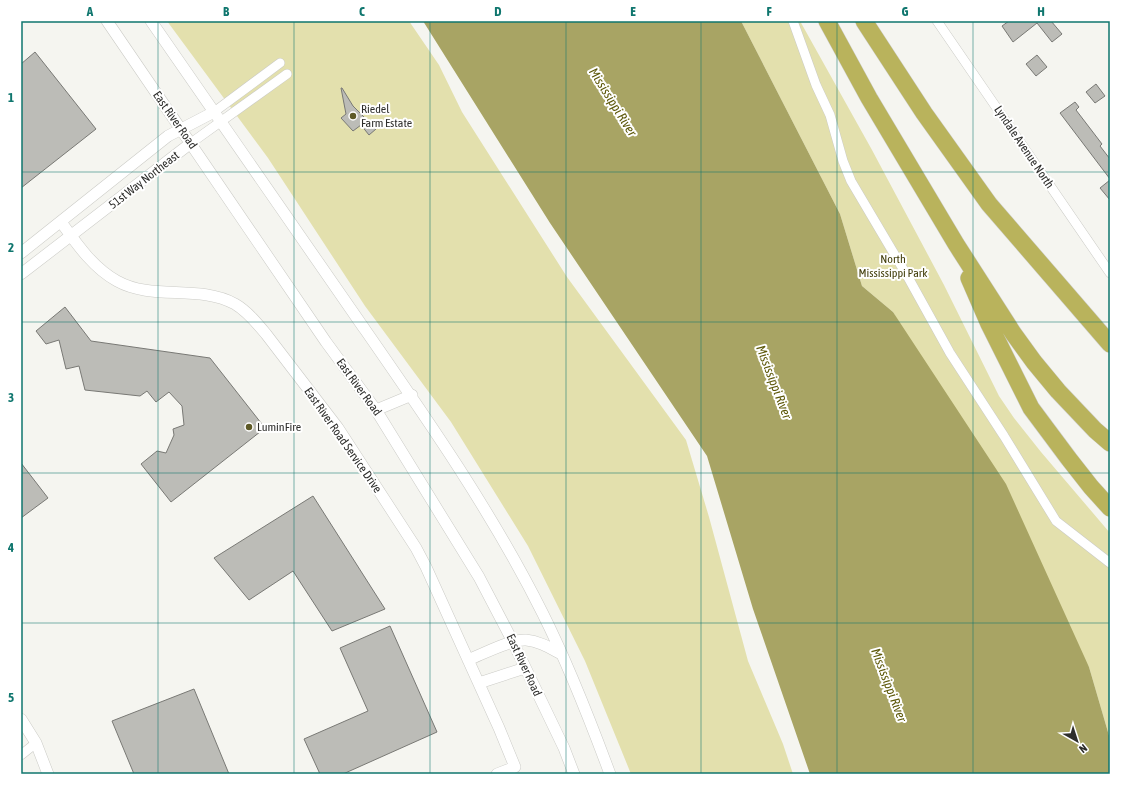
<svg xmlns="http://www.w3.org/2000/svg" width="1131" height="795" font-family="'Asap Condensed',sans-serif">
  <rect width="100%" height="100%" fill="#f5f5f0"/>
  <!-- green -->
  <path fill="#e3e0ad" d="M167,21h242l30,44 23,47 105,165 119,163 23,77 39,144 35,83 10,30h-162l-46,-113 -57,-115 -77,-124 -86,-116 -97,-148z
    M741,21h59l72,129 72,135 55,111 15,22 27,34 69,81v206l-21,-72 -196,-355 -31,-26 -22,-72z"/>
  <!-- water -->
  <path fill="#a8a464" d="M423,21h318l99,193 22,72 31,26 113,172 83,183 21,72v35h-300l-57,-165 -46,-153 -157,-233z"/>
  <!-- building -->
  <path fill="#bcbcb7" stroke="#797975" d="M1009,21h42l11,13 -10,8 -15,-19 -24,19 -11,-16z
    M35,52l61,77 -75,59v-124z
    M1037,55l10,12 -11,9 -10,-12z
    M1096,84l9,12 -10,7 -9,-11z
    M341,88h1l11,18 23,23 -7,6 -8,-10 -8,6 -12,-13 5,-4z
    M1075,102l4,5 -3,3 26,34 -2,2 10,13v20l-50,-66z
    M1110,180v20l-10,-12z
    M65,307l26,34 119,17 55,70 -94,74 -30,-38 16,-13 9,2 8,-18 -1,-6 11,-4 -2,-19 -13,-14 -13,10 -9,-11 -7,5 -55,-6 -6,-24 -13,3 -7,-29 -13,4 -10,-13z
    M21,463l27,35 -27,20z
    M313,496l72,113 -53,22 -39,-60 -44,29 -35,-42z
    M390,626l47,106 -94,42h-23l-16,-35 64,-28 -28,-63z
    M194,689l35,85h-95l-22,-53z"/>
  <g fill="none" stroke-linecap="round" stroke-linejoin="round">
    <defs>
      <path id="minor" d="M793,21l23,64 14,30 13,46 8,20 58,98 41,74 54,83 52,85 54,42
        M937,21l173,252
        M214,112l66,-49
        M191,143l96,-69
        M21,755l15,-12"/>
      <path id="tertiary" d="M107,21l219,321 50,68 103,167 34,65 51,106 10,26
        M151,21c69,100 138,200 208,300 66,95 132,189 184,293 26,52 47,106 67,160
        M61,222c15,21 32,46 56,59 36,20 81,3 118,23 12,7 22,19 31,30l72,94 78,120 10,19 73,161 16,39 -18,7
        M21,253l147,-117 46,-24
        M21,274l170,-131
        M376,410l36,-15
        M468,660c15,-6 43,-21 58,-20 13,1 24,8 35,14
        M479,683l46,-15
        M21,719l15,24 12,31"/>
      <path id="motorway" d="M827,21l42,77 87,146 57,89 21,29 24,29 37,39 15,13
        M864,21l60,92 65,91 121,140
        M969,278l20,46 42,84 38,51 22,28 19,21"/>
    </defs>
    <!-- minor casing -->
    <use href="#minor" stroke="#cbcbc6" stroke-width="10"/>
    <!-- tertiary casing -->
    <use href="#tertiary" stroke="#cbcbc6" stroke-width="12"/>
    <!-- motorway casing -->
    <use href="#motorway" stroke="#d1d1d1" stroke-width="18"/>
    <!-- minor -->
    <use href="#minor" stroke="#fff" stroke-width="9"/>
    <!-- tertiary -->
    <use href="#tertiary" stroke="#fff" stroke-width="11"/>
    <!-- motorway -->
    <use href="#motorway" stroke="#b9b35c" stroke-width="17"/>
  </g>
  <!-- grid -->
  <path fill="none" stroke="#0f766e" stroke-width="1" stroke-opacity="0.55" d="M158,21v753M294,21v753M430,21v753M566,21v753M701,21v753M837,21v753M973,21v753M21,172h1089M21,322h1089M21,473h1089M21,623h1089"/>
  <!-- markers -->
  <g fill="#5e5a27" stroke="#fff" stroke-width="1.5">
    <circle cx="353" cy="116" r="4"/>
    <circle cx="249" cy="427" r="4"/>
  </g>
  <g text-anchor="middle" dominant-baseline="central" stroke-width="4" stroke-linejoin="round" paint-order="stroke">
    <!-- poi labels -->
    <g font-size="12" fill="#2e2e2c" stroke="#fff" text-anchor="start">
      <text x="361" y="109">Riedel<tspan x="361" dy="14">Farm Estate</tspan></text>
      <text x="257" y="427">LuminFire</text>
    </g>
    <!-- street labels -->
    <g font-size="12" fill="#2e2e2c" stroke="#fff">
      <text transform="translate(175 120) rotate(55)">East River Road</text>
      <text transform="translate(1024 147) rotate(56)">Lyndale Avenue North</text>
      <text transform="translate(144 180) rotate(-38)">51st Way Northeast</text>
      <text transform="translate(359 387) rotate(54)">East River Road</text>
      <text transform="translate(343 440) rotate(55)">East River Road Service Drive</text>
      <text transform="translate(524 665) rotate(65)">East River Road</text>
    </g>
    <!-- park labels -->
    <g font-size="12" fill="#433f0c" stroke="#fff">
      <text x="893" y="259">North<tspan x="893" dy="14">Mississippi Park</tspan></text>
    </g>
    <!-- water labels -->
    <g font-size="13" font-style="italic" fill="#5d5809" stroke="#fff">
      <text transform="translate(613 102) rotate(58)">Mississippi River</text>
      <text transform="translate(774 382) rotate(69)">Mississippi River</text>
      <text transform="translate(889 685) rotate(69)">Mississippi River</text>
    </g>
  </g>
  <!-- border -->
  <rect width="1131" height="795" fill="none" stroke="#ffffff" stroke-width="44"/>
  <!-- north arrow -->
  <g transform="translate(1077 741) rotate(141)" stroke="#ffffff" stroke-width="3" paint-order="stroke">
  <path d="M0-3L7 15L0 10L-7 15Z" fill="#2e2e2c"/>
  <text y="-6" font-size="11" font-weight="bold" text-anchor="middle" fill="#2e2e2c">N</text>
  </g>
  <rect x="22" y="22" width="1087" height="751" fill="none" stroke="#0f766e" stroke-width="1.5"/>
  <g font-size="13" text-anchor="middle" font-weight="bold" fill="#0f766e">
    <text x="90" y="16">A</text>
    <text x="226" y="16">B</text>
    <text x="362" y="16">C</text>
    <text x="498" y="16">D</text>
    <text x="633" y="16">E</text>
    <text x="769" y="16">F</text>
    <text x="905" y="16">G</text>
    <text x="1041" y="16">H</text>
    <text x="11" y="102">1</text>
    <text x="11" y="252">2</text>
    <text x="11" y="402">3</text>
    <text x="11" y="552">4</text>
    <text x="11" y="702">5</text>
  </g>
</svg>
